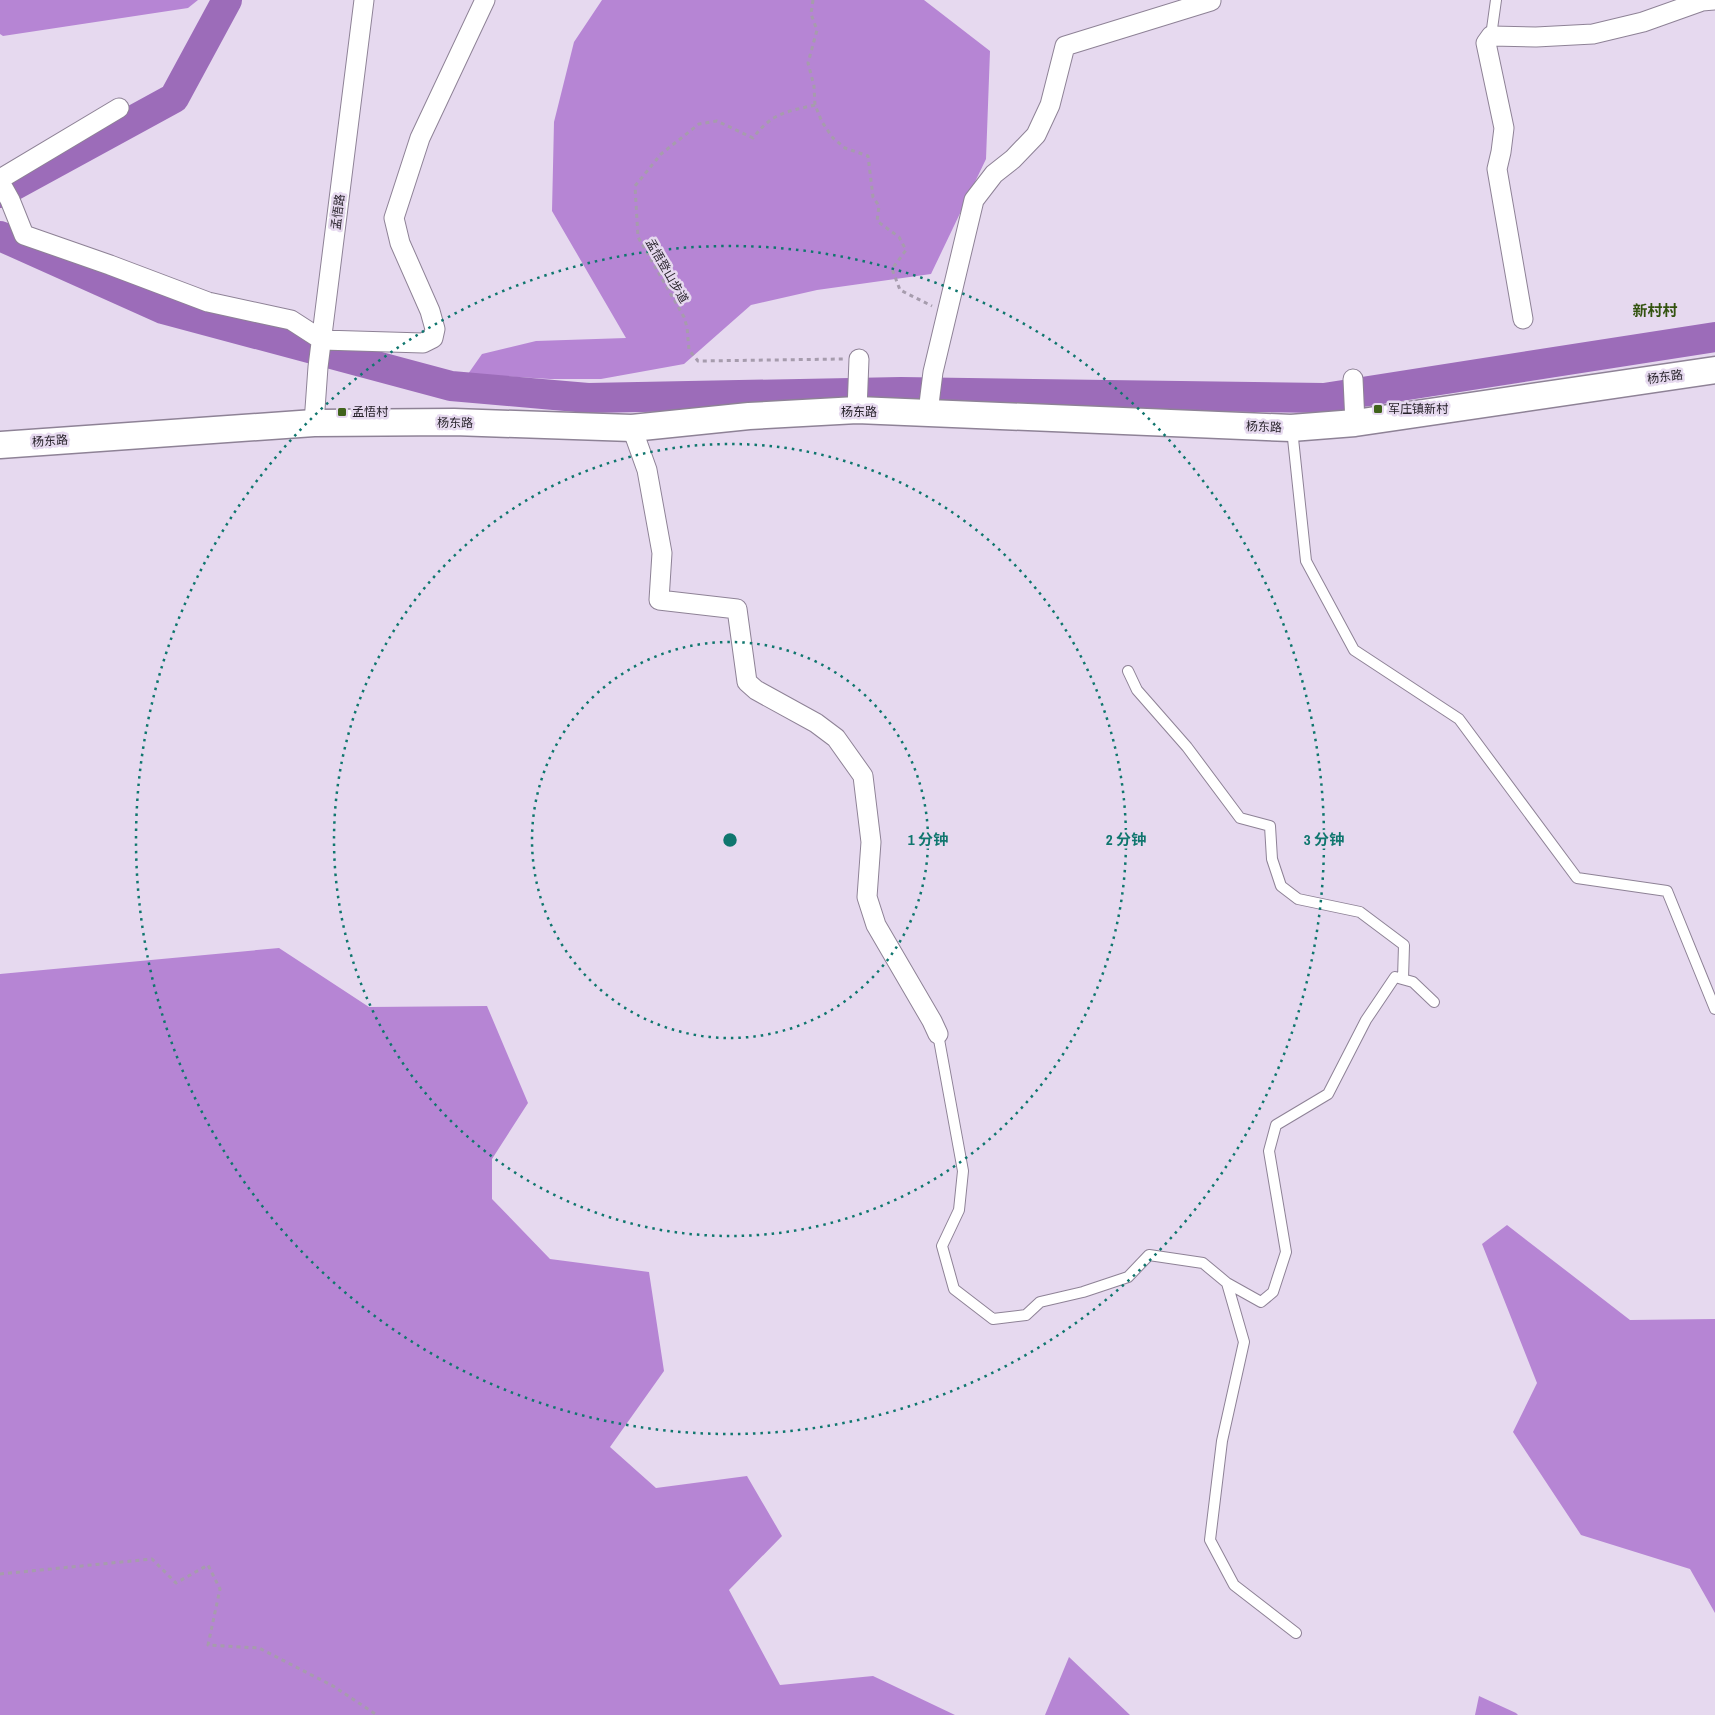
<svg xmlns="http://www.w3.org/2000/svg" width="1715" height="1715" font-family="'Archivo Narrow','Noto Sans SC',sans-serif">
  <rect width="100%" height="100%" fill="#e6d9ef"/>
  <!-- forest -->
  <path fill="#b685d4" d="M0,0h198l-10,8 -185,28 -3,-2z
    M602,0h322l66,51 -4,108 -55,115 -114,16 -66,15 -67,59 -83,15h-51l-82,-5 14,-20 54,-13 90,-3 -74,-127 2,-89 20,-80z
    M279,948l90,59 118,-1 41,97 -36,56v40l58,60 99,13 15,99 -54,76 46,41 91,-12 35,60 -53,54 51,95 93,-9 82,39h-955v-741z
    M1507,1225l123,95 85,-1v294l-25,-44 -109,-34 -68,-103 24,-49 -55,-139z
    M1069,1657l61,58h-85z
    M1479,1696l37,17 2,2h-43z"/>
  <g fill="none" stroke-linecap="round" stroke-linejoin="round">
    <!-- river -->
    <path stroke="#9c6cb9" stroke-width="30" d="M0,193l174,-95 53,-98
      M0,236l163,73 288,77 137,12 313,-6 423,6 391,-61"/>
    <defs>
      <path id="lane" d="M1491,36l5,-36
        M1292,429l14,132 48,89 105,69 118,159 90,13 48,118
        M1128,671l9,19 50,57 53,71 30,8 2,33 9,27 17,13 62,13 44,33 -1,34
        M938,1034l25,137 -4,39 -17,36 12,43 39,30 33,-4 14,-13 43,-10 45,-15 21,-22 54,8 24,20 17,59 -22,99 -12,99 24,45 62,48
        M1227,1283l34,19 12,-10 13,-40 -17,-101 7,-26 52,-31 38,-74 29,-43 18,5 21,20"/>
      <path id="street" d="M0,179l119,-71
        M0,182l10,18 14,35 86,30 98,37 83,18 31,20 101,3 10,-5 2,-9 -5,-18 -30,-68 -6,-25 26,-80 65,-138
        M1523,319l-26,-150 4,-17 3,-24 -18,-85 5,-7 45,1 57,-3 50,-12 59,-21 12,-1
        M1353,379l2,44
        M857,410l2,-51
        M930,413l-1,-9 4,-32 41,-172 20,-26 19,-15 23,-24 14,-30 15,-59 146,-45
        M314,423l4,-56 46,-367
        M632,428l15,42 15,83 -3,47 78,9 10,73 9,8 60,33 20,15 27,38 8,66 -4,55 9,28 56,96 6,13"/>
      <path id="secondary" d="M0,445l314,-22 140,-1 178,6 117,-12 108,-6 434,18 64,-5 360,-53"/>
    </defs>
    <!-- lane casing -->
    <use href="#lane" stroke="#8e8296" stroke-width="12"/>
    <!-- street casing -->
    <use href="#street" stroke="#8e8296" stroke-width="21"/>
    <!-- secondary casing -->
    <use href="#secondary" stroke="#8e8296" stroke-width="29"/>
    <!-- path -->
    <path stroke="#a69cad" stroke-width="3" stroke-dasharray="4 4" stroke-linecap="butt" d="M813,0l-2,14 6,16 -9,33 6,23 1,19 7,17 11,16 12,10 23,8 5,41 6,9 -2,15 22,16 7,13 -14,19 8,21 32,16
      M815,105c-30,7 -43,8 -62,33l-36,-17 -18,3 -38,30 -26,32 3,51 46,80 3,10 2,23 9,11 145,-2
      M0,1574l152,-15 24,24 32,-18 12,24 -12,56 51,3 74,38 44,29"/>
    <!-- lane -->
    <use href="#lane" stroke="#fff" stroke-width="10"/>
    <!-- street -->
    <use href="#street" stroke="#fff" stroke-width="19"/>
    <!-- secondary -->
    <use href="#secondary" stroke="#fff" stroke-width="26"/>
  </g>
  <!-- distance rings -->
  <g fill="none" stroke="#0f766e" stroke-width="2.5" stroke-dasharray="2.5 5">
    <circle cx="730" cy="840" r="198"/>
    <circle cx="730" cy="840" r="396"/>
    <circle cx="730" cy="840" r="594"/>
  </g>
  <!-- markers -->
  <g fill="#40631b" stroke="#e6d9ef" stroke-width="2">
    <rect x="1373" y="404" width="10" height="10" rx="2.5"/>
    <rect x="337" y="407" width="10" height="10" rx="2.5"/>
  </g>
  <g text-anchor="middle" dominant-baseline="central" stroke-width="5" stroke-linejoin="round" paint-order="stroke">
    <!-- street labels -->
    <g font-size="12" fill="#27222a" stroke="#e6d9ef">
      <text transform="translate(338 212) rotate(-83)">孟悟路</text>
      <text transform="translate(667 271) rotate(60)">孟悟登山步道</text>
      <text transform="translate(1665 377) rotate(-8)">杨东路</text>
      <text x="859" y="412">杨东路</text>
      <text transform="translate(455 423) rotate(1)">杨东路</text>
      <text transform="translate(1264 427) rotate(2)">杨东路</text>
      <text transform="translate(50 441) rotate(-4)">杨东路</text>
    </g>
    <!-- poi labels -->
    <g font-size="12" fill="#27222a" stroke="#e6d9ef" text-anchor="start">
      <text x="1388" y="409">军庄镇新村</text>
      <text x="352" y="412">孟悟村</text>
    </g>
    <!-- quarter labels -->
    <g font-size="15" font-weight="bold" fill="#33530f" stroke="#e6d9ef">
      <text x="1655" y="310">新村村</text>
    </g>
  </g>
  <circle cx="730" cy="840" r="8" fill="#0f766e" stroke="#e6d9ef" stroke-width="2.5"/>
  <g font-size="15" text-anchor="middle" font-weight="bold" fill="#0f766e" stroke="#e6d9ef" stroke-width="5" stroke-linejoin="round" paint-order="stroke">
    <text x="928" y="845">1 分钟</text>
    <text x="1126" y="845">2 分钟</text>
    <text x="1324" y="845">3 分钟</text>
  </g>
</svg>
